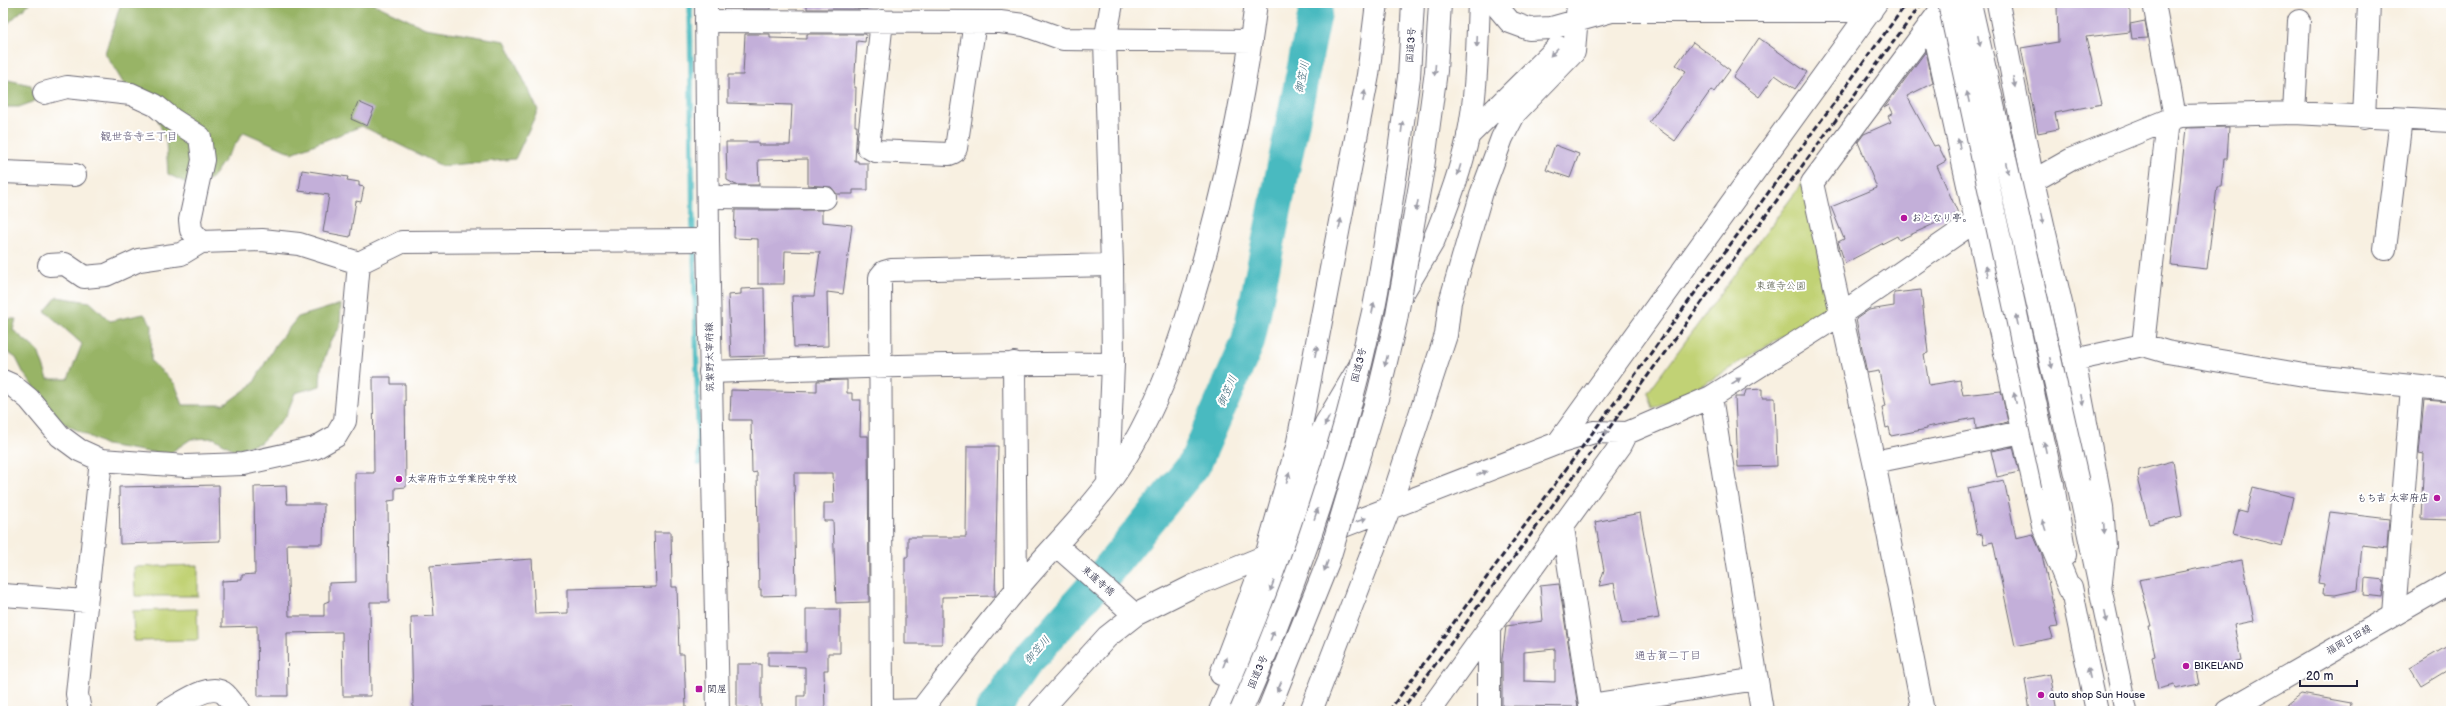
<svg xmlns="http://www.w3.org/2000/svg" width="2454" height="714" font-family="'Balsamiq Sans','Klee One',sans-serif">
  <rect width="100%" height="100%" fill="#fff"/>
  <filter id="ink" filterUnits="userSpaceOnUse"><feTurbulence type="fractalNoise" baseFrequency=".025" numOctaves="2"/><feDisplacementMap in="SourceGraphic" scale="8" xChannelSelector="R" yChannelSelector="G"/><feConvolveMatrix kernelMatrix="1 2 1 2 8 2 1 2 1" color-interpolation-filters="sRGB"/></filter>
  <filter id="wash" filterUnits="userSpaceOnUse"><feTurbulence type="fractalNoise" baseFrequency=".012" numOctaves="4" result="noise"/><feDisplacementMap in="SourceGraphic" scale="16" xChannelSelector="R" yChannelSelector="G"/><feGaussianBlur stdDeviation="0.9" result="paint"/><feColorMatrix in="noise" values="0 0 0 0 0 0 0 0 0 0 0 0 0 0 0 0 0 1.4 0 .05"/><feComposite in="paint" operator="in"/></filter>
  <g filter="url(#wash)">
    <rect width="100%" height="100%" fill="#f8f0e1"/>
    <!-- green -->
    <path fill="#c1d275" stroke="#727a58" d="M1803,182l27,125 -124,76 -53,25 -5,-16z
      M198,565v31h-63l-1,-29z
      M197,609l1,31 -64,1 -1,-30z"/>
    <!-- forest -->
    <path fill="#98b466" stroke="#5d6b50" d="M3,3h27l-27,25z
      M132,3h240l53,25 80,13 33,69 -23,49 -73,7 -80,-40 -70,27 -48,-21 -33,47 -23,5 -20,-10 -2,-33 -11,-29 -22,-13 -28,-46 15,-47z
      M3,79l28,6 4,16 -16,6h-16z
      M57,297l33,5 20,19 34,-7 8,11 -1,36 24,23 8,21h41l29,-21 23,-40 22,-27 43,-13 -1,23 -11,17 -8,25 -1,17 -25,7 -9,23 -26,27 -26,7 -20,-12 -23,1 -21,14 -22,-1 -42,-7 -43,-22 -39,-49 -8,-16 -13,-9v-30h13l-3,11 25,21 10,28h20l14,-35 -37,-33z"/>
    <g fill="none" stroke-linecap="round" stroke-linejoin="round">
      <!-- stream -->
      <path stroke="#4abac0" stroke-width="5.5" d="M690,3l3,234
        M694,245l5,218"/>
      <!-- river -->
      <path stroke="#4abac0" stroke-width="34" d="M992,711l34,-49 82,-92 87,-107 53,-121 69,-339"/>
    </g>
    <g id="blocks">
      <!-- building -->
      <path fill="#c3afd9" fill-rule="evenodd" d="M744,3h26v6h-25z
        M807,3h60v6h-60z
        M2088,3h42v21l15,-3 3,17 -16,1 -2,-15v8l-44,5 16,67 -47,9 3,16 -20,4 -17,-85 37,-6 -1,-36z
        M745,34h25v4l37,1v-5h59l-1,8 -8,-1 -3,46h2l-1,39h2l-2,35h3v2h10v27h-15v4h-16l-6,-7 -23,-2v-26l-50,1 1,25h-23l-9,-5 -1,-38h32v3h32l2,-40 -64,-2v-28h15z
        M1759,38l48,34 -12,17 -20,-14 -16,22 -26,-20z
        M1693,42l37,28 -16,22 -3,-2 -36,51 -26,-19 37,-51 -10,-6z
        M1926,51l7,32 -26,13 27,50 4,-1 8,16 -9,5 21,47 -59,27 -2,-4 -52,27 -7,-21 6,-3 -13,-32 46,-19 -19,-46 6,-8 27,-12 -3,-6 5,-3 -4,-8 -5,3z
        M358,102l16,7 -7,17 -16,-7z
        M2229,127l-2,32h-3l-3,28h-4l-10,82 -36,-4 15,-137z
        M1555,145l24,9 -9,24 -24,-8z
        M302,170l46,7 -1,3 12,2v4l5,1 -3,15 -5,-1 -6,36 -27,-5 6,-37 -30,-4z
        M735,210h87v12l30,3 -9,69 -16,-2 1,54 -34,1 -2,-51h22l6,-44 -35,-1 -1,33h-26v-45l-24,-1z
        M764,288l1,68 -34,1 -3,-62 13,-1v-5z
        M1921,290l7,63 -4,1 5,31 31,-5 3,15 38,-4 7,31 -32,7 -1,-11 -48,9v2l-36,7 -2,-9 -3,1 -4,-21 4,-1 -7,-35 -12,2 -11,-54 13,-9 25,-4v-13z
        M373,377h18v7h14l1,103 -11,1v12l-7,1 1,101h-19l1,94h-28l-1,-64 -55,1 1,63h-30l-1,-70 -35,1v-46l20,-1v-5l13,-1 -1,-87 32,-1 1,18h37l-1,40h-36l2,72h35v-13l5,-2v-18l27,-1 -1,-109h19z
        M847,380v13h5v7h9l-1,36h8l1,166 -33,1 -3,-82h-9v-18h10l-1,-30h-39l2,122 -35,1v-7h-2l-2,-117 -5,1 -1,-53h-21l1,-30 86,2v-11z
        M1762,389v9h13l2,68 -39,1 -3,-70h9l2,-7z
        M2424,400l27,2v118l-30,-1 3,-65 -5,-1z
        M967,446h31l-3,150 -53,1v47h-37v-87h3v-20h58z
        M2013,447l6,25 -22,5 -6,-26z
        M2173,461l9,55 -33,8 -11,-42 1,-12z
        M2004,480l12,58 17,-4 9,21 16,72 -8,1 3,10 -38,8 -22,-104 -9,2 -2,-10 -5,1 -9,-47z
        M219,485l1,56 -100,3 -1,-57z
        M2253,487l40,10 -11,49 -49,-12 6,-24 8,2z
        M2330,512l59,7 -2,29 -25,-3 -4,45 -23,5 -12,-1 1,-10 -6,-1z
        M1640,513l19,105 -37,6 -8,-41 -15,3 5,-16 -9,-48z
        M654,532h17l1,55h5l2,67h5l2,54 -114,3v-5l-159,4 -2,-93 23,-1 -4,-50 102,-7 3,55 33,-1v-24l88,-2z
        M2242,560l12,61 -20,4 7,36 -45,9 3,14 -24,5 -1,-4 -16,4 -6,-32 3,-1 -6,-30h2l-12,-46z
        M2365,578l19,2 -2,17 -18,-2z
        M1559,584l19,123 -76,-1v-47l4,-33 37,-5 -3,-35zM1555,649v33l-31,-1v-29z
        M806,609h34v44h-12v17h-4l1,41h-28v-15h8v-29l-37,-1v-14h38z
        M2451,644v24l-30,18 -11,-18z
        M737,664h24v45l-24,-1z
        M2050,674l7,37h-27l-5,-32z
        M2301,694l50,9 -1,8h-71z"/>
    </g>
  </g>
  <g filter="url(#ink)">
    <use href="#blocks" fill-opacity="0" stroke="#6d6a75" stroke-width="1"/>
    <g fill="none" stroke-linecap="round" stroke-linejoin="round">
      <defs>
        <path id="minor" d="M1494,3l16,19 19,7 22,-1 61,-17h259
          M1998,3l35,178 41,179 28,147 3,39 -5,44
          M2154,3l21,114
          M706,21l294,1 24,3 39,14 188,2
          M882,21l-14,126 7,4 74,3 5,-2 2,-4 19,-126
          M1932,22l111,503 31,75
          M44,93l23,-6 64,7 24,11 17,14 28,18 3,23 -13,60 1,10 10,12
          M2294,113l5,-92
          M2364,118l5,-115
          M1468,136l90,-89
          M3,172l72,3
          M708,197l117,1
          M2385,249l16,-130
          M49,265l16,-1 19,13 22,-2 33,-15 42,-6 20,-12 61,-2 37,4 60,19 43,-21 306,-2
          M2143,345l24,7 137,23 147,15
          M2074,360l69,-15 25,-225
          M1014,363l2,227
          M710,372c135,-5 269,-9 403,-8
          M3,381l9,4 17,14 31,37 19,14 22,10 85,6 57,-2 72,-16 21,-12 9,-15 14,-158
          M1711,397l51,314
          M1558,443l318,-440
          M1874,462l148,-30
          M1108,483l5,-119 -1,-99 -7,-224 7,-38
          M2078,483l48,228
          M2053,485l12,70
          M1563,528l28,183
          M1056,545l79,70
          M2071,587l26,124
          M3,595l83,6
          M2394,614l18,-227
          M1590,705l167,-26
          M80,711l-3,-17 24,-234
          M167,711c14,-7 43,-30 58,-17 5,5 10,12 14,17
          M882,711l-2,-434 4,-5 7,-2 221,-5
          M886,711l35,-1c31,-40 62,-81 95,-120 30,-36 64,-69 92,-106 52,-72 79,-160 101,-244 21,-78 37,-157 47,-237
          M1040,711l67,-74 28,-22 58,-29 73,-30 292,-113 36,-11 33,1 84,-36 130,-83 192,-133 39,-22 96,-39 13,-4 113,-3 157,8
          M1311,711l78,-202 57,-174 4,-33 32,-110 20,-54 13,-25 59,-61 4,-49
          M1429,711l192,-266 6,-12
          M1489,711v-82
          M1919,711l3,-5 -48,-244 -62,-279 134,-180"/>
        <path id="major" d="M706,3l2,237 10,471
          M2227,711l224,-129"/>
        <path id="highway" d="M1397,166l12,-89 4,-74
          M1423,168l13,-97 4,-68
          M1221,674l45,-118 31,-109 71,-372 9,-72
          M1220,711l51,-123 45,-142 10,-23 107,-181c14,-34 27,-68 35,-105 9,-43 9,-90 11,-134"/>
      </defs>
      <!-- minor casing -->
      <use href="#minor" stroke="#6d6a75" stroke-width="24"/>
      <!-- major casing -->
      <use href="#major" stroke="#6d6a75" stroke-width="24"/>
      <!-- highway casing -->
      <use href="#highway" stroke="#6d6a75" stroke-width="24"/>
      <!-- minor -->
      <use href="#minor" stroke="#fff" stroke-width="22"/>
      <!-- major -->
      <use href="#major" stroke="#fff" stroke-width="22"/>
      <!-- highway -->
      <use href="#highway" stroke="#fff" stroke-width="22"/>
      <!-- rail -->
      <path stroke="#22223b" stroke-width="3" stroke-dasharray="6 3" stroke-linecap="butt" d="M1389,711l518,-708
        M1401,711l521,-708"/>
      <defs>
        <path id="minor-bridge" d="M1949,3l104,482
          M1970,3l108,480"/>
        <path id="highway-bridge" d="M1241,711c57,-128 102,-263 132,-399 10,-48 16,-98 24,-146
          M1268,711l60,-149 50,-167 18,-75 27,-152"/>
      </defs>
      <!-- minor-bridge casing -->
      <use href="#minor-bridge" stroke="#6d6a75" stroke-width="24" stroke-linecap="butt"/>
      <!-- highway-bridge casing -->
      <use href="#highway-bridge" stroke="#6d6a75" stroke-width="24" stroke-linecap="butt"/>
      <!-- minor-bridge -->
      <use href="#minor-bridge" stroke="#fff" stroke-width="22"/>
      <!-- highway-bridge -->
      <use href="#highway-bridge" stroke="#fff" stroke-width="22"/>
    </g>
    <!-- one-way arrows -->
    <defs><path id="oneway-solid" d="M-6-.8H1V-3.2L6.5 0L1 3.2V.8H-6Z"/></defs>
    <g fill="#9c9ca7">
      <use href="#oneway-solid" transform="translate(1979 41) rotate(78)"/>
      <use href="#oneway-solid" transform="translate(1477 42) rotate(93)"/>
      <use href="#oneway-solid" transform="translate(1554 52) rotate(134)"/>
      <use href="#oneway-solid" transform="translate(1435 70) rotate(95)"/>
      <use href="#oneway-solid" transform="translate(2014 82) rotate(79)"/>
      <use href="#oneway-solid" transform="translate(1364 96) rotate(-79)"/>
      <use href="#oneway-solid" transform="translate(1968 97) rotate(-102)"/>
      <use href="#oneway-solid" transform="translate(1402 127) rotate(-83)"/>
      <use href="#oneway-solid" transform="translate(1959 144) rotate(-102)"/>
      <use href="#oneway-solid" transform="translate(2007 168) rotate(77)"/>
      <use href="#oneway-solid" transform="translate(1459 170) rotate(107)"/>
      <use href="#oneway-solid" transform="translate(1417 206) rotate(100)"/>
      <use href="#oneway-solid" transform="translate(2042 219) rotate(77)"/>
      <use href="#oneway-solid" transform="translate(1340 224) rotate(-79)"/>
      <use href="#oneway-solid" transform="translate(1987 271) rotate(-102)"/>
      <use href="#oneway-solid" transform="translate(1373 308) rotate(-79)"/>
      <use href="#oneway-solid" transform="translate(2017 320) rotate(-102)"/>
      <use href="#oneway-solid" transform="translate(1316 351) rotate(-79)"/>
      <use href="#oneway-solid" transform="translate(1386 361) rotate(104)"/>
      <use href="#oneway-solid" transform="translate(2051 363) rotate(77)"/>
      <use href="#oneway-solid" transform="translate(1736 381) rotate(-33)"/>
      <use href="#oneway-solid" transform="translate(2015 398) rotate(-102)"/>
      <use href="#oneway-solid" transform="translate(2082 400) rotate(79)"/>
      <use href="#oneway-solid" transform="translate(1327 421) rotate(118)"/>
      <use href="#oneway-solid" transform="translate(1604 432) rotate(-3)"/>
      <use href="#oneway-solid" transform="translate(2045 447) rotate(-102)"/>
      <use href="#oneway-solid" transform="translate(1482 473) rotate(-21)"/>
      <use href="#oneway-solid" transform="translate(1288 478) rotate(-74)"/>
      <use href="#oneway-solid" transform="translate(1316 514) rotate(-71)"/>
      <use href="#oneway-solid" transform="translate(1361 520) rotate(-21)"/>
      <use href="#oneway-solid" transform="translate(2044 525) rotate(-108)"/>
      <use href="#oneway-solid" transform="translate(2104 528) rotate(86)"/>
      <use href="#oneway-solid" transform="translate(1326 566) rotate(110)"/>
      <use href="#oneway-solid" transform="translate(1272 586) rotate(110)"/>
      <use href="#oneway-solid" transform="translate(2106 617) rotate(78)"/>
      <use href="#oneway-solid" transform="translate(1272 636) rotate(-69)"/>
      <use href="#oneway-solid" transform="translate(1225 662) rotate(-69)"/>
      <use href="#oneway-solid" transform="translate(2089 673) rotate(-102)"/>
      <use href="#oneway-solid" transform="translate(1279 687) rotate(114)"/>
    </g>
  </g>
  <!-- markers -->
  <g fill="#b5179e" stroke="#fff" stroke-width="1.5">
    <circle cx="1904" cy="218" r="4"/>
    <circle cx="399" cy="479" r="4"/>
    <circle cx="2437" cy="498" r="4"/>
    <circle cx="2186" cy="666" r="4"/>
    <rect x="695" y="685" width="8" height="8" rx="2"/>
    <circle cx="2041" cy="695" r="4"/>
  </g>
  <g text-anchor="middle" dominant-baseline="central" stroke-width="4" stroke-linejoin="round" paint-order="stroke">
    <!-- street labels -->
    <g font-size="10" fill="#22223b" stroke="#fff">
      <text transform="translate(1411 45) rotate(-86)">国道3号</text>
      <text transform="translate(710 357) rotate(-91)">筑紫野太宰府線</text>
      <text transform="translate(1359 365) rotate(-76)">国道3号</text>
      <text transform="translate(1098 581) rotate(41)">東蓮寺橋</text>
      <text transform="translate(2349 640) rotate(-30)">福岡日田線</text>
      <text transform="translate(1258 672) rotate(-67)">国道3号</text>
    </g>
    <!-- poi labels -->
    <g font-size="10" fill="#22223b" stroke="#fff" text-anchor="start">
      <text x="1912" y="218">おとなり亭。</text>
      <text x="407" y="479">太宰府市立学業院中学校</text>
      <text x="2429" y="498" text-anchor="end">もち吉 太宰府店</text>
      <text x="2194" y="666">BIKELAND</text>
      <text x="707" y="689">関屋</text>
      <text x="2049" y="695">auto shop Sun House</text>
    </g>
    <!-- park labels -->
    <g font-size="10" fill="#5a604f" stroke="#fff">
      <text x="1781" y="286">東蓮寺公園</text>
    </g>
    <!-- water labels -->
    <g font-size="11" font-style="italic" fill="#325f70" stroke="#fff">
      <text transform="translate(1302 77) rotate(-79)">御笠川</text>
      <text transform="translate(1227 391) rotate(-66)">御笠川</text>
      <text transform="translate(1037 650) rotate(-49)">御笠川</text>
    </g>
    <!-- neighbourhood labels -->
    <g font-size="11" fill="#5a5372" stroke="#fff">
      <text x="139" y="136">観世音寺三丁目</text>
      <text x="1668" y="655">通古賀二丁目</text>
    </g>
  </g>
  <!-- margin -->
  <rect width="2454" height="714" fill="none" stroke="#fff" stroke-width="16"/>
  <!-- scale -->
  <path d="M2300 680v6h57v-6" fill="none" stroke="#22223b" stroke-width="2"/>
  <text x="2306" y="680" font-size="12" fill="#22223b" stroke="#ffffff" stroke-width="3" paint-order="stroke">20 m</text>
</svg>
